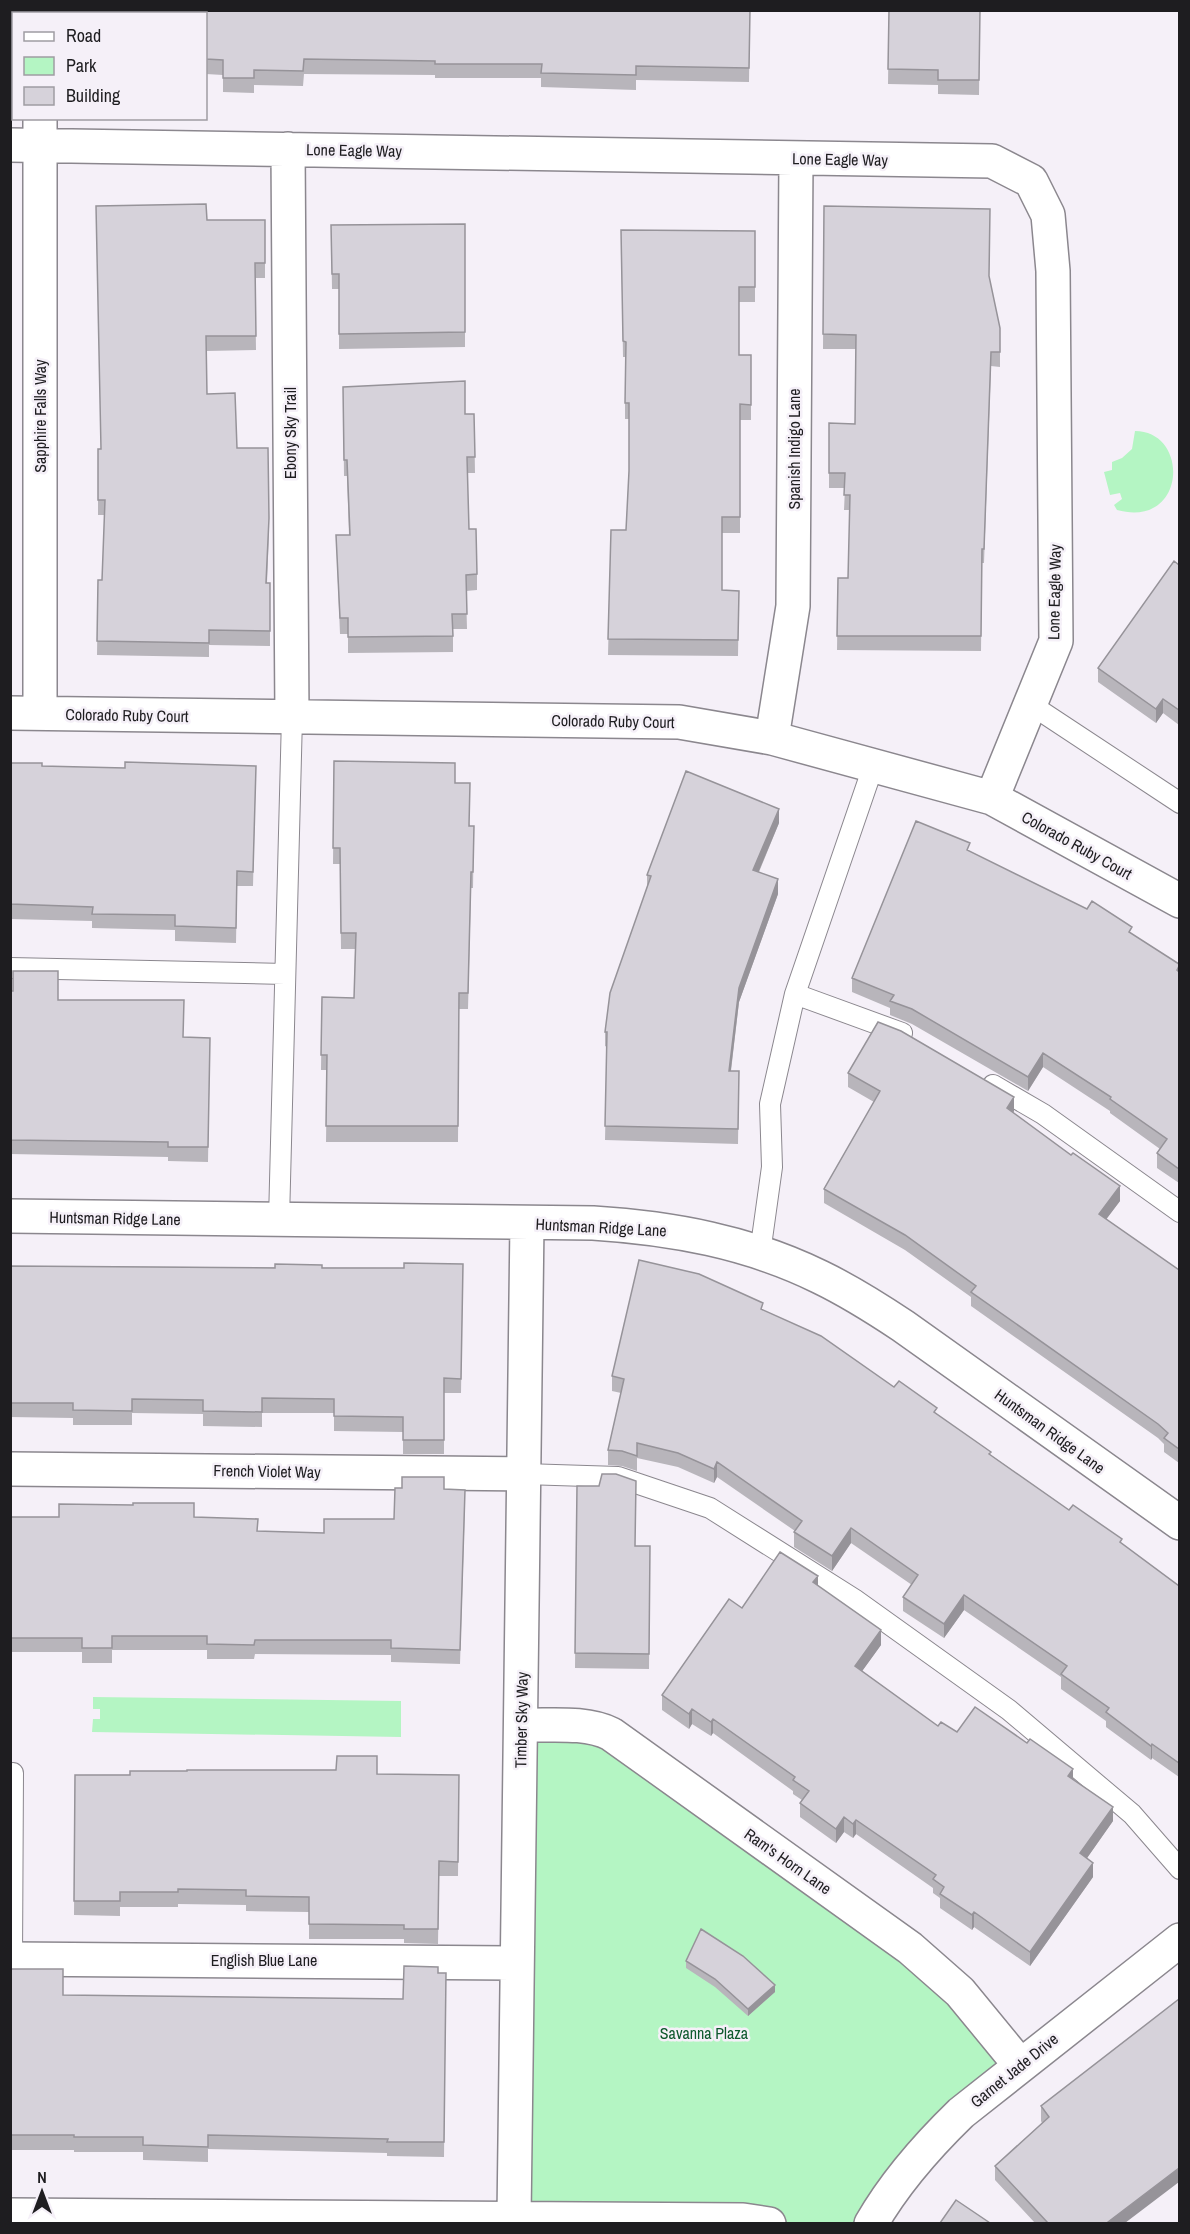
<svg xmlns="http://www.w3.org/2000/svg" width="1190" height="2234" font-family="'Archivo Narrow',sans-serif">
  <rect width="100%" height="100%" fill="#f5f0f8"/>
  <!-- green -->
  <path fill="#b4f5c3" d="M1135,431c55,0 52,98 -18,79l-3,-5 8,-6 -2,-6 -10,2 -6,-23 8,-2v-8l10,-4 10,-9z
    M93,1697l308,4v36l-309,-5 1,-13h7v-10h-7z
    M521,1725l60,1 329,222 110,117 -145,158h-127l-234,-6z"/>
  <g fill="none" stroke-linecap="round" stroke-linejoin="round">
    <defs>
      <path id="lane" d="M1030,704l150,99
        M10,968l275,6
        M795,994l107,39
        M993,1085l50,29 137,98
        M279,1220l13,-503
        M760,1253l12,-86 -2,-63 25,-110 79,-230
        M524,1474l94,3 92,31 144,91 155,111 123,104 48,55
        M12,1959l1,-186"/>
      <path id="street" d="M41,14v-4
        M40,118v595
        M10,145l982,16 39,20 17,34 5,56 3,370 -64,157
        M288,149l4,568
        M10,713l669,9 93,16 220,60 188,103
        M772,738l21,-132 3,-448
        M10,1216l583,7c79,5 156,19 227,54 29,14 56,31 83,49l277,197
        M10,1469l514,5
        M521,1725c28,1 64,-4 90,9l299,214 50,44 60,73
        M10,1959l507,4
        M10,2215l733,5 26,4
        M514,2217l13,-994
        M871,2224c24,-42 56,-78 90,-111l219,-173"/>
    </defs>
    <!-- lane casing -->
    <use href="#lane" stroke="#8b878e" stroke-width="22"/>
    <!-- street casing -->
    <use href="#street" stroke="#8b878e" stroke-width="36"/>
    <!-- lane -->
    <use href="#lane" stroke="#fff" stroke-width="20"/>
    <!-- street -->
    <use href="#street" stroke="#fff" stroke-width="33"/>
  </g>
  <!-- wall -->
  <path fill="#b8b5bb" d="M750,10l-1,72 -113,-2v10l-95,-3v-9h-106v-3l-131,-1 -1,12 -49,-1v8l-31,-1v-17l-17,-1v-60z
    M889,10h91l-1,85 -41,-1v-9l-50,-1z
    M824,206l165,71 11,66v24l-9,-1 -7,197h-2l-1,88 -144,-1 1,-72h10l2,-68h-6l1,-22h-16v-65l26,1 1,-75h-33z
    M207,220h58v58h-10l1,72 -50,1 1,43 30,54 32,84 -2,51h3v63l-61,-1v12l-112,-2 1,-75h4l3,-65h-7v-66h3z
    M465,224v123l-126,2v-60h-7l-1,-64z
    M621,230l134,1v71h-16v53h12v65h-11v113h-18v57l17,1 -1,65 -130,-1 3,-125h15l3,-59v-52h-4v-62h-2z
    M343,387l122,27h9l1,59h-8l2,56 8,45v16l-11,1 1,38h-14v23l-105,1v-19h-8l-4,-99h13l-2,-59h-3z
    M1179,565v160l-16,-12 -7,10 -58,-41v-14z
    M334,761l121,22 15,43h4l-1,62h-2l-3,121h-9l-1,133h-132l1,-72h-6l1,-73 32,1 1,-49h-14l-1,-85h-7z
    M10,763l32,3 83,2 131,-2 -3,120h-16l-1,57 -61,-2v-11l-83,-2v-7l-82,-2z
    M779,823l-20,49 19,22 -39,108 -8,69h8l-1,73 -133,-4 2,-93 -2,-1v-14l42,-143v-14z
    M970,852l162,82 47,30v219l-22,-15v-15l3,-4 -50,-36v-2l-67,-44 -15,24 -116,-67 -22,-9v-7l-38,-16v-14z
    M10,991l48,9 126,37 26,1 -2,124 -40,-1v-4l-158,-3z
    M848,1073l166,38 -1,2 107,88 -14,18 73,51v193l-15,-11v-8l-6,-6 -187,-132v-9l-66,-47 -81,-47v-14l50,-87 -26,-15z
    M463,1264l-2,129h-17v61h-41v-22l-69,-1v-18h-72v14l-59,-1v-12l-71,-1v12h-59v-7l-63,-1v-151l394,2z
    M763,1310l131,77 43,27 54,41 78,55 53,34 57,42v191l-27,-19 -1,2 -45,-33v-6l-45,-32v-12l-97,-67 -20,28 -41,-27v-14l9,-12 -61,-42 -19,28 -38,-24v-15l1,-1 -78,-54 -3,6 -36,-16 -41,-9v13l-15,-5 -14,-1v-15l13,-57 -9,-2v-15z
    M577,1486l59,60h14l-1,123 -74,-1z
    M444,1489l21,15 -5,160 -69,-2v-7l-136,-1 -1,5h-47v-9h-95v13h-30v-11h-72v-135h184l64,14 66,2 70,-14z
    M818,1586l63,59 -19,26 76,55 135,54 40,41 -26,37 6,19 -63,89 -56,-39 -2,3 -32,-22v-10l-7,-5v-5l-77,-54 -3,4 -9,-6 -8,11 -36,-26v-14l2,-3 -9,-6v-3l-80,-58 -2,3 -19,-12 -3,5 -27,-19v-15l80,-87z
    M377,1774l82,1 -1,101h-19l-1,68 -34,-1v-4h-95v-27l-63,-1v-6l-68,-1v3h-58v9l-46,-1 1,-140z
    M686,1961l89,31 -27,24 -33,-29 -29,-19z
    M10,1969l53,26 340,4 35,-26h8l-2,184 -57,-1v-3l-179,-4v13l-65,-2v-8h-69v-2h-64z
    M1041,2106l84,117h-90l-40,-43v-14l47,-43 -1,-2z"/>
  <!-- shaded-wall -->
  <path fill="#969399" d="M1163,699v14l-7,10v-14z
    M779,809v14l-26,62v-15z
    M778,879v15l-39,108 -10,83v-14l10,-83z
    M1043,1053v14l-15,24v-14z
    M1014,1097v14l-7,12v-15z
    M1120,1186v15l-21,28v-15z
    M717,1462v15l-3,6v-14z
    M851,1528v15l-19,28v-15z
    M818,1576v14l-5,-8z
    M964,1595v15l-20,28v-14z
    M881,1630v15l-26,36v-15z
    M692,1709v15l-3,5v-15z
    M713,1719v14l-2,3v-14z
    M1152,1744v14l-1,2v-14z
    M1073,1769v14l-5,-7z
    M1113,1807v14l-33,47v-15z
    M844,1817v15l-8,11v-14z
    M856,1820v14l-3,4v-14z
    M1093,1863v14l-63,89v-14z
    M974,1912v15l-2,3v-15z
    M775,1985v7l-27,24v-7z
    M1179,2168v14l-54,41h-17v-1z"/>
  <!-- building -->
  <path fill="#d6d2da" stroke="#969399" stroke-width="1.5" d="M109,10h641l-1,58 -113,-2v9l-95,-2 1,-9h-107v-3l-131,-2 -1,12 -49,-1v8h-31v-18l-17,-1v-45h-97z
    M889,10h91l-1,70h-41v-10l-50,-1z
    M206,204l1,16h58v43h-10l1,73h-50l1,58 28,-1 2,55h31l1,70 -3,65h4v48l-61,-1v13l-112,-2 1,-61h4l3,-80h-7v-51h3l-5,-243z
    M824,206l166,3 -1,67 11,52v24h-9l-7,197h-2l-1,87h-144l1,-58h10l2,-83h-6l1,-22h-16v-50l26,1 1,-89 -33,-1z
    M465,224v108l-126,2v-60h-7l-1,-49z
    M621,230l134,1v56h-16v68h12v50l-11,-1v113h-18v73l17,1 -1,49 -130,-1 3,-109h15l3,-59v-68h-4l1,-61 -3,-1z
    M465,381v33h9l1,43h-8l2,72h7l1,45 -11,1 1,39h-15l1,22 -105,1v-19h-8l-4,-83h14l-3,-75h-3l-1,-73z
    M1174,561l5,4v145l-16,-11 -7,10 -58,-41z
    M334,761l121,2v20h15l-1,43h5l-1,46h-2l-3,121h-9l-1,133h-132l1,-71h-6l1,-58 32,1 2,-65h-15l-1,-85h-7z
    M125,762l131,4 -3,106 -16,-1 -1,57 -61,-2v-11l-83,-1 1,-7 -83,-3v-141h32v3l83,2z
    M686,771l93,38 -26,61 25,9 -39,109 -10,83h10l-1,58 -133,-3 2,-94h-2l5,-39 41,-117 -4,-1z
    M916,821l54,22 -3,7 120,59 5,-8 40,26 -3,5 50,32v2l-2,4 2,2v197l-22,-16 10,-14 -57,-40 1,-2 -68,-44 -15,24 -116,-68 -22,-8 4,-6 -42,-17z
    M13,971h45v29h126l-1,37 27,1 -2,109h-40v-5l-158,-2v-149h3z
    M878,1022l23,9 113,66 -7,11 64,47 2,-2 47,33 -21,28 80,56v179l-15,-11 4,-5 -10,-9 -187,-132 5,-6 -71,-51 -81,-46 56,-98 -32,-18z
    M639,1260l60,14 64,29 -2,6 60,27 73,51 5,-6 38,27 -3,4 57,40 -2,2 80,56 4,-5 49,34 -2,3 59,44v177l-27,-19 -1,2 -45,-34 3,-4 -48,-34 6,-8 -103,-71 -20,29 -41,-27 15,-22 -67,-47 -19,28 -38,-24 8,-11 -85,-59 -3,7 -36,-16 -41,-10v13l-15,-5 -14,-1 16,-71 -12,-3z
    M404,1263l59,1 -2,115 -17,-1v62h-41v-23l-69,-1v-17l-72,-1v14l-59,-1v-11l-71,-1v12l-59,-1v-7h-63v-137l265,2v-4l47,1v3h82z
    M602,1474h14l20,7 -1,65h15l-1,108 -74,-1 2,-167h22z
    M402,1477h42v12l21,1 -5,160 -69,-2v-8h-136l-1,5 -47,-1v-8h-95v12h-30v-10h-72v-121h49v-13l74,1v-2h61v14l64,2 -1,12 67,2v-14h70l1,-31h7z
    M780,1552l38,24 -5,6 68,48 -26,36 83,60 3,-4 16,10 18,-25 52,36 3,-4 43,30 -5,7 45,31 -33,46 13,10 -63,89 -56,-40 -2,3 -32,-21 4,-7 -11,-8 3,-4 -80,-55 -3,4 -9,-7 -8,12 -36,-26 9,-12 -16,-11 2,-3 -82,-58 -2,3 -19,-13 -3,5 -27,-19 67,-96 13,9z
    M337,1756h40v18l82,1 -1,87 -19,-1 -1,68h-34v-4l-95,-1v-27l-63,-1v-6l-68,-1v3h-58v9h-46l1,-126h55v-4h57v-1h149z
    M701,1929l42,27 32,29 -27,24 -33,-30 -29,-18z
    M404,1966l34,1v6h8l-2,169h-57l1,-3 -180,-4v12l-65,-2v-8h-69v-2h-64v-166h53v26l340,4z
    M1179,1999v169l-71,54 1,1h-61l-53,-57 54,-49 -8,-11z
    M956,2200l34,23h-50z"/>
  <g text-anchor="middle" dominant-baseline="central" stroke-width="5" stroke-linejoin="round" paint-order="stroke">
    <!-- street labels -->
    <g font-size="16" fill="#1e1d20" stroke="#f5f0f8">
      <text transform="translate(354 150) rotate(1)">Lone Eagle Way</text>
      <text transform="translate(840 159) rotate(1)">Lone Eagle Way</text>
      <text transform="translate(40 416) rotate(-90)">Sapphire Falls Way</text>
      <text transform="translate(290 433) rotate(-90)">Ebony Sky Trail</text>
      <text transform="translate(794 449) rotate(-90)">Spanish Indigo Lane</text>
      <text transform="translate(1054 592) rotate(-89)">Lone Eagle Way</text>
      <text transform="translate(127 715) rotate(1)">Colorado Ruby Court</text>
      <text transform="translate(613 721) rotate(1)">Colorado Ruby Court</text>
      <text transform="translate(1077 845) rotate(29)">Colorado Ruby Court</text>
      <text transform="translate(115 1218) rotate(1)">Huntsman Ridge Lane</text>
      <text transform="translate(601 1227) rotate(3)">Huntsman Ridge Lane</text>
      <text transform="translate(1050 1431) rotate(36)">Huntsman Ridge Lane</text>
      <text transform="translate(267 1471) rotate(1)">French Violet Way</text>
      <text transform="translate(521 1720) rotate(-89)">Timber Sky Way</text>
      <text transform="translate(788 1861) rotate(35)">Ram's Horn Lane</text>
      <text x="264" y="1960">English Blue Lane</text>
      <text transform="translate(1014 2070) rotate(-39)">Garnet Jade Drive</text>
    </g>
    <!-- park labels -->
    <g font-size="16" fill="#0e592d" stroke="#f5f0f8">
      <text x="704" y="2033">Savanna Plaza</text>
    </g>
  </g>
  <!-- border -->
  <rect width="1190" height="2234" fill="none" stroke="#1e1d20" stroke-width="24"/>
  <!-- legend -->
  <rect x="12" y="12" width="195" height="108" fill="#f5f0f8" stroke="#9f9ca2" stroke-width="1.5"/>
  <rect x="24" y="32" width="30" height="9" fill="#ffffff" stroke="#9f9ca2" stroke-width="1.5"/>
  <text x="66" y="42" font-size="18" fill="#1e1d20">Road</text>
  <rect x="24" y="57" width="30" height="18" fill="#b4f5c3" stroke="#9f9ca2" stroke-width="1.5"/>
  <text x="66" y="72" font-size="18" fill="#1e1d20">Park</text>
  <rect x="24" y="87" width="30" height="18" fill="#d6d2da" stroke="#9f9ca2" stroke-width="1.5"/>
  <text x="66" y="102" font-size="18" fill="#1e1d20">Building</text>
  <!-- north arrow -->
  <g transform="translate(42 2192)" stroke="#f5f0f8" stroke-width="4.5" paint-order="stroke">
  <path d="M0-4.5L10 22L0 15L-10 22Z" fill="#1e1d20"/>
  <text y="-9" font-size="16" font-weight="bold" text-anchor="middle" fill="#1e1d20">N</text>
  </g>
</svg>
